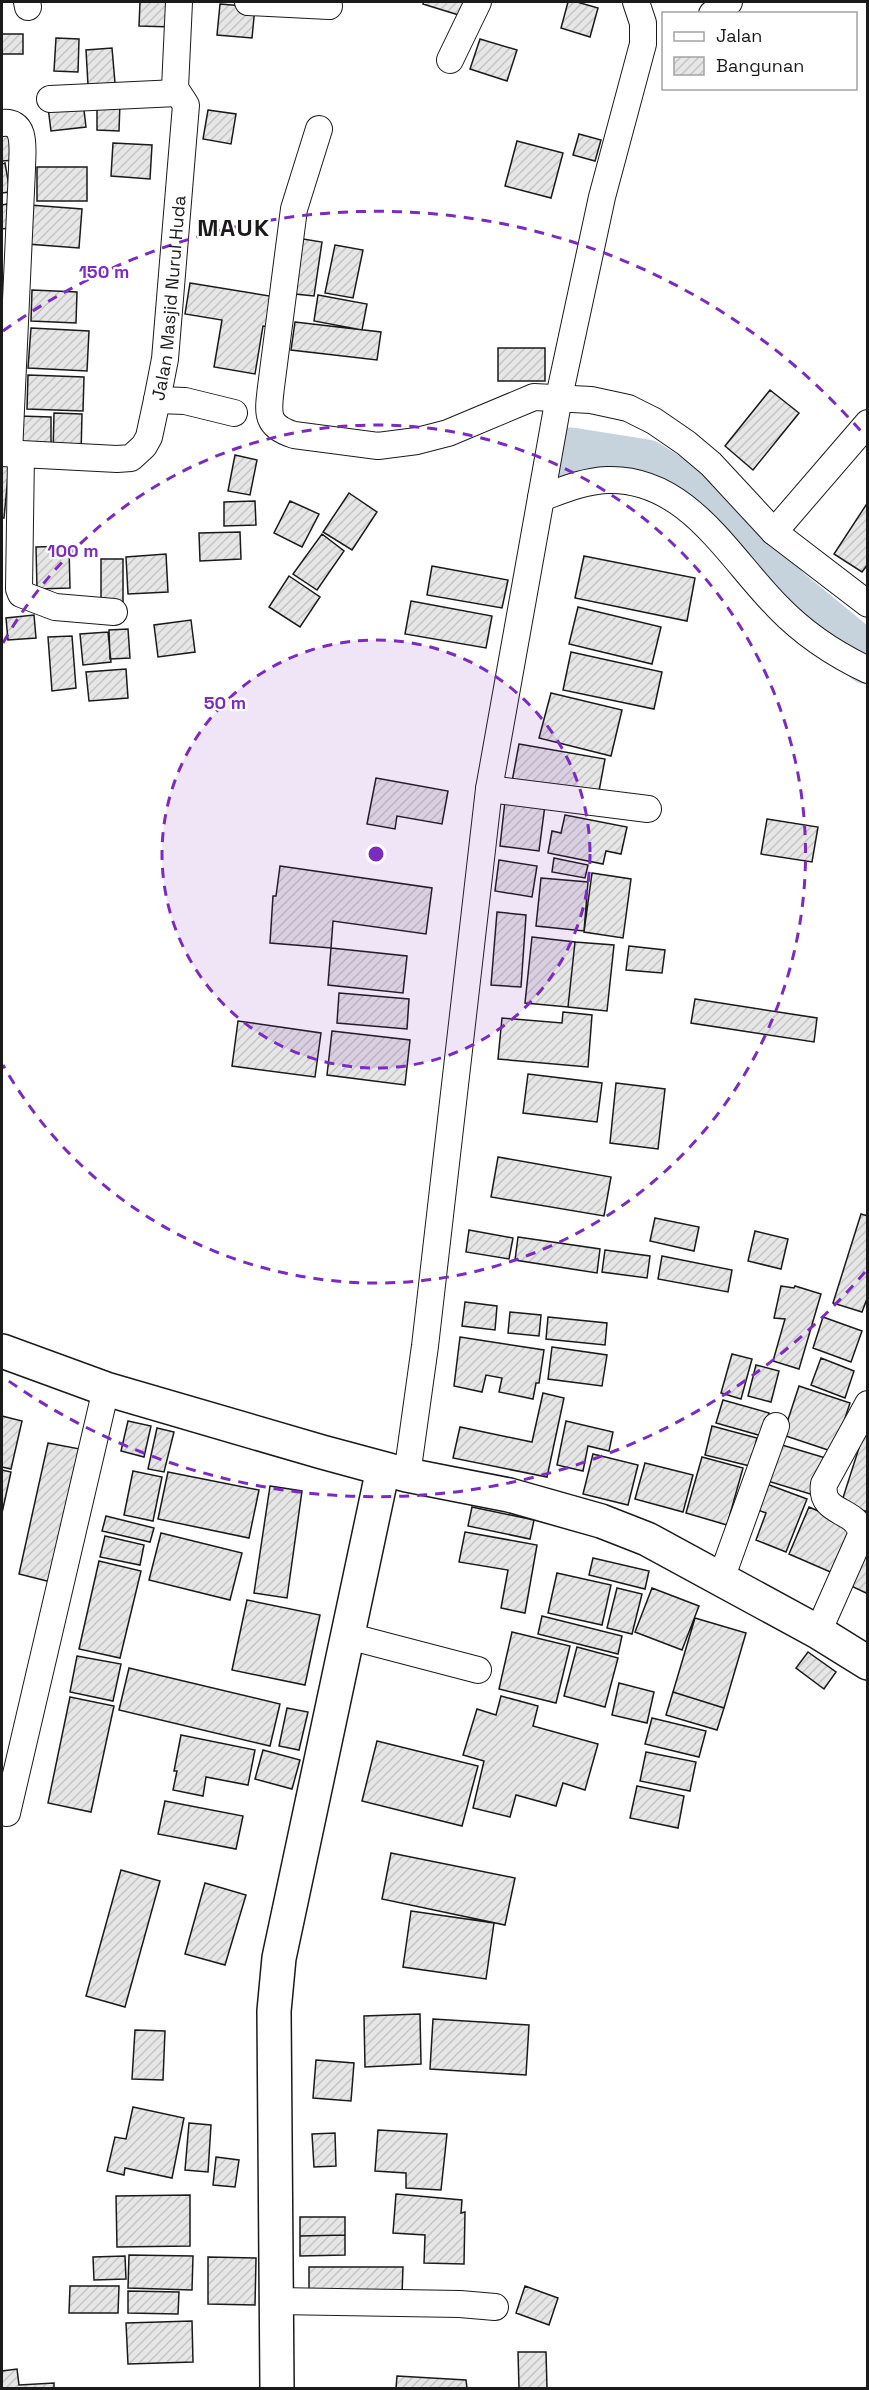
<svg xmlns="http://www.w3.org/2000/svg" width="869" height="2390" font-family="'Space Grotesk',sans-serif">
  <defs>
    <pattern id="building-hatch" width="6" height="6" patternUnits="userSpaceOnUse" patternTransform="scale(1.5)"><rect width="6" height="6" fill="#e6e6e6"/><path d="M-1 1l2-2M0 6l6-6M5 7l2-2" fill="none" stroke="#c5c5c5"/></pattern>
  </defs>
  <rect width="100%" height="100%" fill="#fff"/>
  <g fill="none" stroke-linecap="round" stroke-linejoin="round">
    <!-- river -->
    <path stroke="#c6d2dc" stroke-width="51" d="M570,453l76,12 80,51 58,74 84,69"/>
  </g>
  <!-- building -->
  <path fill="url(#building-hatch)" stroke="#1a1a1a" stroke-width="1.5" d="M140,2h33v25l-34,-1z
    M424,2h43l-5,14 -39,-12z
    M568,2h9l21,6 -8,29 -29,-9z
    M220,4l35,3 -3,31 -35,-3z
    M2,34h21v20h-21z
    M56,38l23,1 -1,33 -24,-1z
    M480,39l37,11 -10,31 -37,-12z
    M112,48l3,35 -27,2 -2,-35z
    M83,102l3,25 -35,4 -3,-24z
    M97,102h23l-1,29 -22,-1z
    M208,110l28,4 -5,30 -28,-5z
    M14,127l1,33 -13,1v-33z
    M579,134l22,6 -6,21 -22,-6z
    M517,141l46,12 -12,45 -46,-12z
    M113,143l39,2 -2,34 -39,-3z
    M5,163l5,29 -8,1v-29z
    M37,167h50v34h-50z
    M7,204l3,24 -8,1v-24z
    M30,205l52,4 -3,39 -52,-4z
    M303,239l19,3 -8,54 -19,-2z
    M335,245l28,5 -10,48 -28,-5z
    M190,283l86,14 -5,30 -8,-1 -8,48 -41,-7 8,-47 -37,-6z
    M32,290l45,2 -1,31 -45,-2z
    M318,295l49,9 -5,26 -48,-9z
    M295,322l86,10 -4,28 -86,-10z
    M31,328l58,3 -2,40 -59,-3z
    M498,348h47v33h-47z
    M28,375l56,2 -1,34 -56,-2z
    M770,390l29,23 -46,57 -28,-24z
    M54,413l28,1 -1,41 -28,-1z
    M18,416l33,1v31h-33z
    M235,455l22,5 -7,35 -22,-4z
    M2,465h7l-5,53h-2z
    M349,493l28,19 -25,38 -29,-18z
    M255,501l1,24 -32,1v-24z
    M290,501l29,13 -17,33 -28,-14z
    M868,502v62l-6,8 -28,-18z
    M240,532l1,27 -41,2 -1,-28z
    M322,534l22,17 -27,39 -24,-16z
    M69,546l1,42 -33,1 -1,-42z
    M166,554l2,38 -40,2 -2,-37z
    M584,556l111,22 -8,43 -112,-23z
    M101,559h22v43l-22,1z
    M432,566l76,14 -6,28 -75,-13z
    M289,576l31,21 -20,30 -31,-20z
    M411,601l81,15 -6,32 -81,-14z
    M578,607l83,20 -9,37 -83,-20z
    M34,615l2,23 -28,2 -2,-22z
    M191,620l4,32 -37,5 -4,-32z
    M128,629l2,29 -20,1 -1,-29z
    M108,632l3,30 -28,3 -3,-31z
    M72,636l4,52 -24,3 -4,-54z
    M571,652l91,20 -8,37 -91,-19z
    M126,669l2,29 -39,3 -3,-29z
    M551,693l71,17 -11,46 -72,-18z
    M519,744l86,15 -8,43 -86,-15z
    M376,778l72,13 -6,33 -45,-8 -2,13 -28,-5z
    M505,801l40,4 -6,46 -39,-5z
    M565,815l62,12 -6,27 -15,-3 -3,13 -55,-11 4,-22 9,2z
    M767,819l51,8 -6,35 -51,-8z
    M554,858l34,7 -3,13 -33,-6z
    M499,860l38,6 -5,31 -37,-6z
    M280,866l152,22 -6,46 -93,-13 -2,27 -61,-5 3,-47h3z
    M592,873l39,6 -8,59 -39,-6z
    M541,878l47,4 -4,49 -48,-5z
    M497,912l29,3 -5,72 -30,-2z
    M532,937l43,5 -7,65 -43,-4z
    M575,942l39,3 -7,66 -39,-4z
    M629,946l36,4 -3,23 -36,-3z
    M331,948l76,8 -4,37 -75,-8z
    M339,993l70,6 -2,30 -70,-6z
    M695,999l122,19 -3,24 -123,-19z
    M563,1012l29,3 -4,52 -90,-8 4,-41 60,5z
    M238,1021l83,12 -6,44 -83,-11z
    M332,1031l78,9 -5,45 -78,-10z
    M528,1074l74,9 -5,39 -74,-9z
    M616,1083l49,6 -7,60 -48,-6z
    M498,1157l113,20 -7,39 -113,-19z
    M861,1214l7,2v80l-6,16 -29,-9z
    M655,1218l44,9 -5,24 -44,-10z
    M469,1230l44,8 -4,21 -43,-7z
    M755,1231l33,8 -7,30 -33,-8z
    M518,1237l82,12 -3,24 -82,-13z
    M605,1250l45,6 -3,22 -45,-6z
    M662,1256l70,14 -4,22 -70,-13z
    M781,1286l13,2 1,-2 26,8 -22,75 -26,-8 12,-42 -11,-1z
    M465,1302l32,4 -2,24 -33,-4z
    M510,1312l31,3 -2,21 -31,-3z
    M548,1317l59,6 -2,22 -59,-6z
    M823,1317l39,14 -11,31 -38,-14z
    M460,1337l84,13 -5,33h-3l-3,16 -34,-7 3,-14 -16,-3 -4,17 -28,-6z
    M552,1347l55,8 -5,31 -54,-7z
    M732,1354l20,5 -11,40 -20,-6z
    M821,1358l33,13 -9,27 -34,-13z
    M756,1365l23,6 -8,31 -23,-6z
    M799,1386l51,17 -16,49 -51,-17z
    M543,1393l21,5 -17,79 -94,-19 7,-31 72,15z
    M723,1400l46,13 -7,23 -46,-13z
    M2,1416l20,5 -11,48 -9,-2z
    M128,1421l23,5 -7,31 -23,-6z
    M566,1421l47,11 -4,19 -21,-5 -5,25 -26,-6z
    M712,1426l45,12 -7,28 -45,-11z
    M866,1426l2,1v85l-27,-8z
    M157,1428l17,4 -10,40 -16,-3z
    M772,1442l57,17 -12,37 -56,-17z
    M48,1443l32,6 -29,133 -32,-8z
    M593,1454l45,11 -10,40 -45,-11z
    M702,1457l41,11 -16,57 -41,-12z
    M645,1463l48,12 -10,37 -48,-13z
    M2,1470l9,2 -9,41z
    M133,1471l29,6 -9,44 -29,-6z
    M168,1472l91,18 -10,48 -91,-19z
    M764,1483l43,16 -21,53 -30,-12 10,-27 -11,-4z
    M270,1486l32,5 -15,107 -33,-5z
    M472,1507l62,13 -4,19 -62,-13z
    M809,1507l46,20 -20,47 -46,-20z
    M106,1516l48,12 -4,14 -48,-11z
    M465,1532l72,13 -12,68 -24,-5 7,-38 -49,-8z
    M161,1533l81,20 -12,47 -81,-20z
    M105,1536l39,9 -4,20 -40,-8z
    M868,1547v42l-2,4 -21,-10z
    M593,1558l56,13 -4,18 -56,-14z
    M99,1561l42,10 -21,87 -41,-9z
    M557,1573l54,12 -9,40 -54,-12z
    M617,1588l25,6 -10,40 -25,-6z
    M652,1588l47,18 -17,44 -47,-18z
    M247,1600l73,15 -15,70 -73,-15z
    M542,1616l80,20 -4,18 -80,-20z
    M695,1618l51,15 -22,75 -51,-16z
    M512,1632l58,14 -14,57 -57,-14z
    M577,1647l41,11 -13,49 -41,-11z
    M808,1652l28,20 -12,17 -28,-21z
    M77,1656l44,8 -8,37 -43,-9z
    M129,1668l151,36 -10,42 -151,-36z
    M619,1683l35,9 -7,31 -35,-8z
    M673,1692l51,16 -7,22 -51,-15z
    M501,1696l37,10 -5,20 65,18 -13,46 -22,-7 -7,23 -40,-11 -6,22 -37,-9 11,-47 -21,-6 14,-46 19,6z
    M70,1697l44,9 -23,106 -43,-9z
    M287,1708l21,4 -9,38 -20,-4z
    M652,1718l54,13 -7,26 -54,-13z
    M181,1735l74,15 -7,35 -42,-8 -3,19 -30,-6 4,-19h-3z
    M377,1741l101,25 -16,60 -100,-25z
    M263,1750l37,10 -8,29 -37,-10z
    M646,1752l50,10 -6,29 -50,-10z
    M637,1786l47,10 -6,32 -48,-10z
    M165,1801l78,15 -7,33 -78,-15z
    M391,1853l124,25 -10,47 -123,-26z
    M121,1870l39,11 -35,126 -39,-11z
    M205,1883l41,12 -21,70 -40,-11z
    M411,1911l83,12 -8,56 -83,-12z
    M420,2014l1,50 -56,3 -1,-51z
    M433,2019l96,6 -3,50 -96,-6z
    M135,2030l30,1 -2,49 -31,-1z
    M316,2060l38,3 -3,38 -38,-3z
    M133,2107l51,11 -12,60 -47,-10 -1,7 -17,-4 8,-34 11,2z
    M189,2123l22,2 -3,47 -23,-2z
    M378,2130l69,4 -6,56 -35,-2v-15l-31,-2z
    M335,2133l1,33 -22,1 -2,-33z
    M216,2157l23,3 -4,27 -22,-2z
    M396,2194l66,6 -1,13 4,-1 -1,52 -40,-1 1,-28 -32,-2z
    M190,2195v51l-73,1 -1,-51z
    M300,2217h45v18l-45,1z
    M345,2235v20l-45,1v-20z
    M129,2255l64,1 -1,34 -64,-2z
    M125,2256l1,23 -32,1 -1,-23z
    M208,2257l48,1 -1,47 -47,-1z
    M309,2267h94l-1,28h-93z
    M70,2286h49l-1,27h-49z
    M525,2286l33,12 -9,27 -33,-12z
    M128,2291l51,1 -1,22 -50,-1z
    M192,2321l1,41 -65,2 -2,-41z
    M518,2352h28l1,36h-28z
    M17,2369l2,16 35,-2v5h-52v-17z
    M397,2376l69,4 1,8h-71z"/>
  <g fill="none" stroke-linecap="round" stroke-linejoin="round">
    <defs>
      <g id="street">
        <path d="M27,2l1,5"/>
        <path d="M248,2l81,4"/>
        <path d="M712,14l17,-12"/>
        <path d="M450,60l28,-58"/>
        <path d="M50,99l127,-6"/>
        <path d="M2,123c26,-3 20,28 20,46l-13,284"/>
        <path d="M319,129l-25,80 -23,178c-3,26 -6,39 23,48l84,11 39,-5 31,-8 86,-36 57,3 37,8 26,13 32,22 25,21 63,68 94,72"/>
        <path d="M157,400l28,1 49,12"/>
        <path id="s1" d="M2,453l115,6 14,-1 13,-12 5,-9 8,-37 8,-41 21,-254 -11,-17 4,-86"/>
        <path d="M21,455l-2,134 2,5 34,13 59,5"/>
        <path d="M541,498c22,-8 43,-17 66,-18 80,-3 122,78 171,127 26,27 56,47 90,63"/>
        <path d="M774,532l94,-109"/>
        <path d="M489,789l159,20"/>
        <path d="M407,1475l18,-129 64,-557 70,-392 43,-200 41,-153v-21l-7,-21"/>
        <path d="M721,1579l55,-153"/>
        <path d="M818,1632l43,-97c-1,-27 -42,-19 -37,-51l44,-80"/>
        <path d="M348,1636l130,34"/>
        <path d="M7,1813l99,-424"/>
        <path d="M276,2301l184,3 35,3"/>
      </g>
      <path id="primary" d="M2,1351l104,38 216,63 85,23 102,20 92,26 46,18 171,93 50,31
        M277,2388l-3,-377 5,-53 104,-489"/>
    </defs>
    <!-- street casing -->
    <use href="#street" stroke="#1a1a1a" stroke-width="28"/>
    <!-- primary casing -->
    <use href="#primary" stroke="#1a1a1a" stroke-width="36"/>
    <!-- street -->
    <use href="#street" stroke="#fff" stroke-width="26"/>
    <!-- primary -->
    <use href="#primary" stroke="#fff" stroke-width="33"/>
  </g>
  <!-- distance rings -->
  <circle cx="376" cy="854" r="214" fill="#7b2cbf" fill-opacity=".12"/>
  <g fill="none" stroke="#7b2cbf" stroke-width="3" stroke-dasharray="10 8">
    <circle cx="376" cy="854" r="214"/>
    <path d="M3 643A429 429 0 1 1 3 1065"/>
    <path d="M865 1272A643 643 0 0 1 3 1377M3 331A643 643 0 0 1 865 436"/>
  </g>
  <g text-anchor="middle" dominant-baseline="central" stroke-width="4.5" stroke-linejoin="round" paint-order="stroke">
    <!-- street labels -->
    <g font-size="18" fill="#1a1a1a" stroke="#fff">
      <text stroke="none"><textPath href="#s1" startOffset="298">Jalan Masjid Nurul Huda</textPath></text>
    </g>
    <!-- district labels -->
    <g font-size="24" font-weight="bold" letter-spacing="1.5" fill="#1a1a1a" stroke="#fff">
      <text x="234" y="227">MAUK</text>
    </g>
  </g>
  <circle cx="376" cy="854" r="9" fill="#7b2cbf" stroke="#fff" stroke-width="3"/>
  <g font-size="18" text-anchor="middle" font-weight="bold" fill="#7b2cbf" stroke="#fff" stroke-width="4.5" stroke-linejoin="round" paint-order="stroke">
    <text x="104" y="278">150 m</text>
    <text x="73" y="557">100 m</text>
    <text x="225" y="709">50 m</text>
  </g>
  <!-- border -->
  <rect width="869" height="2390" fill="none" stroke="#1a1a1a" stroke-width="6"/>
  <!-- legend -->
  <rect x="662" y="12" width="195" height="78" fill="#ffffff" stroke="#a3a3a3" stroke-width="1.5"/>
  <rect x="674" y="32" width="30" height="9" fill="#ffffff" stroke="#a3a3a3" stroke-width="1.5"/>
  <text x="716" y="42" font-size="18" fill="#1a1a1a">Jalan</text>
  <rect x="674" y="57" width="30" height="18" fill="url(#building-hatch)" stroke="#a3a3a3" stroke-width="1.5"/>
  <text x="716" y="72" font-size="18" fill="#1a1a1a">Bangunan</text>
</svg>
